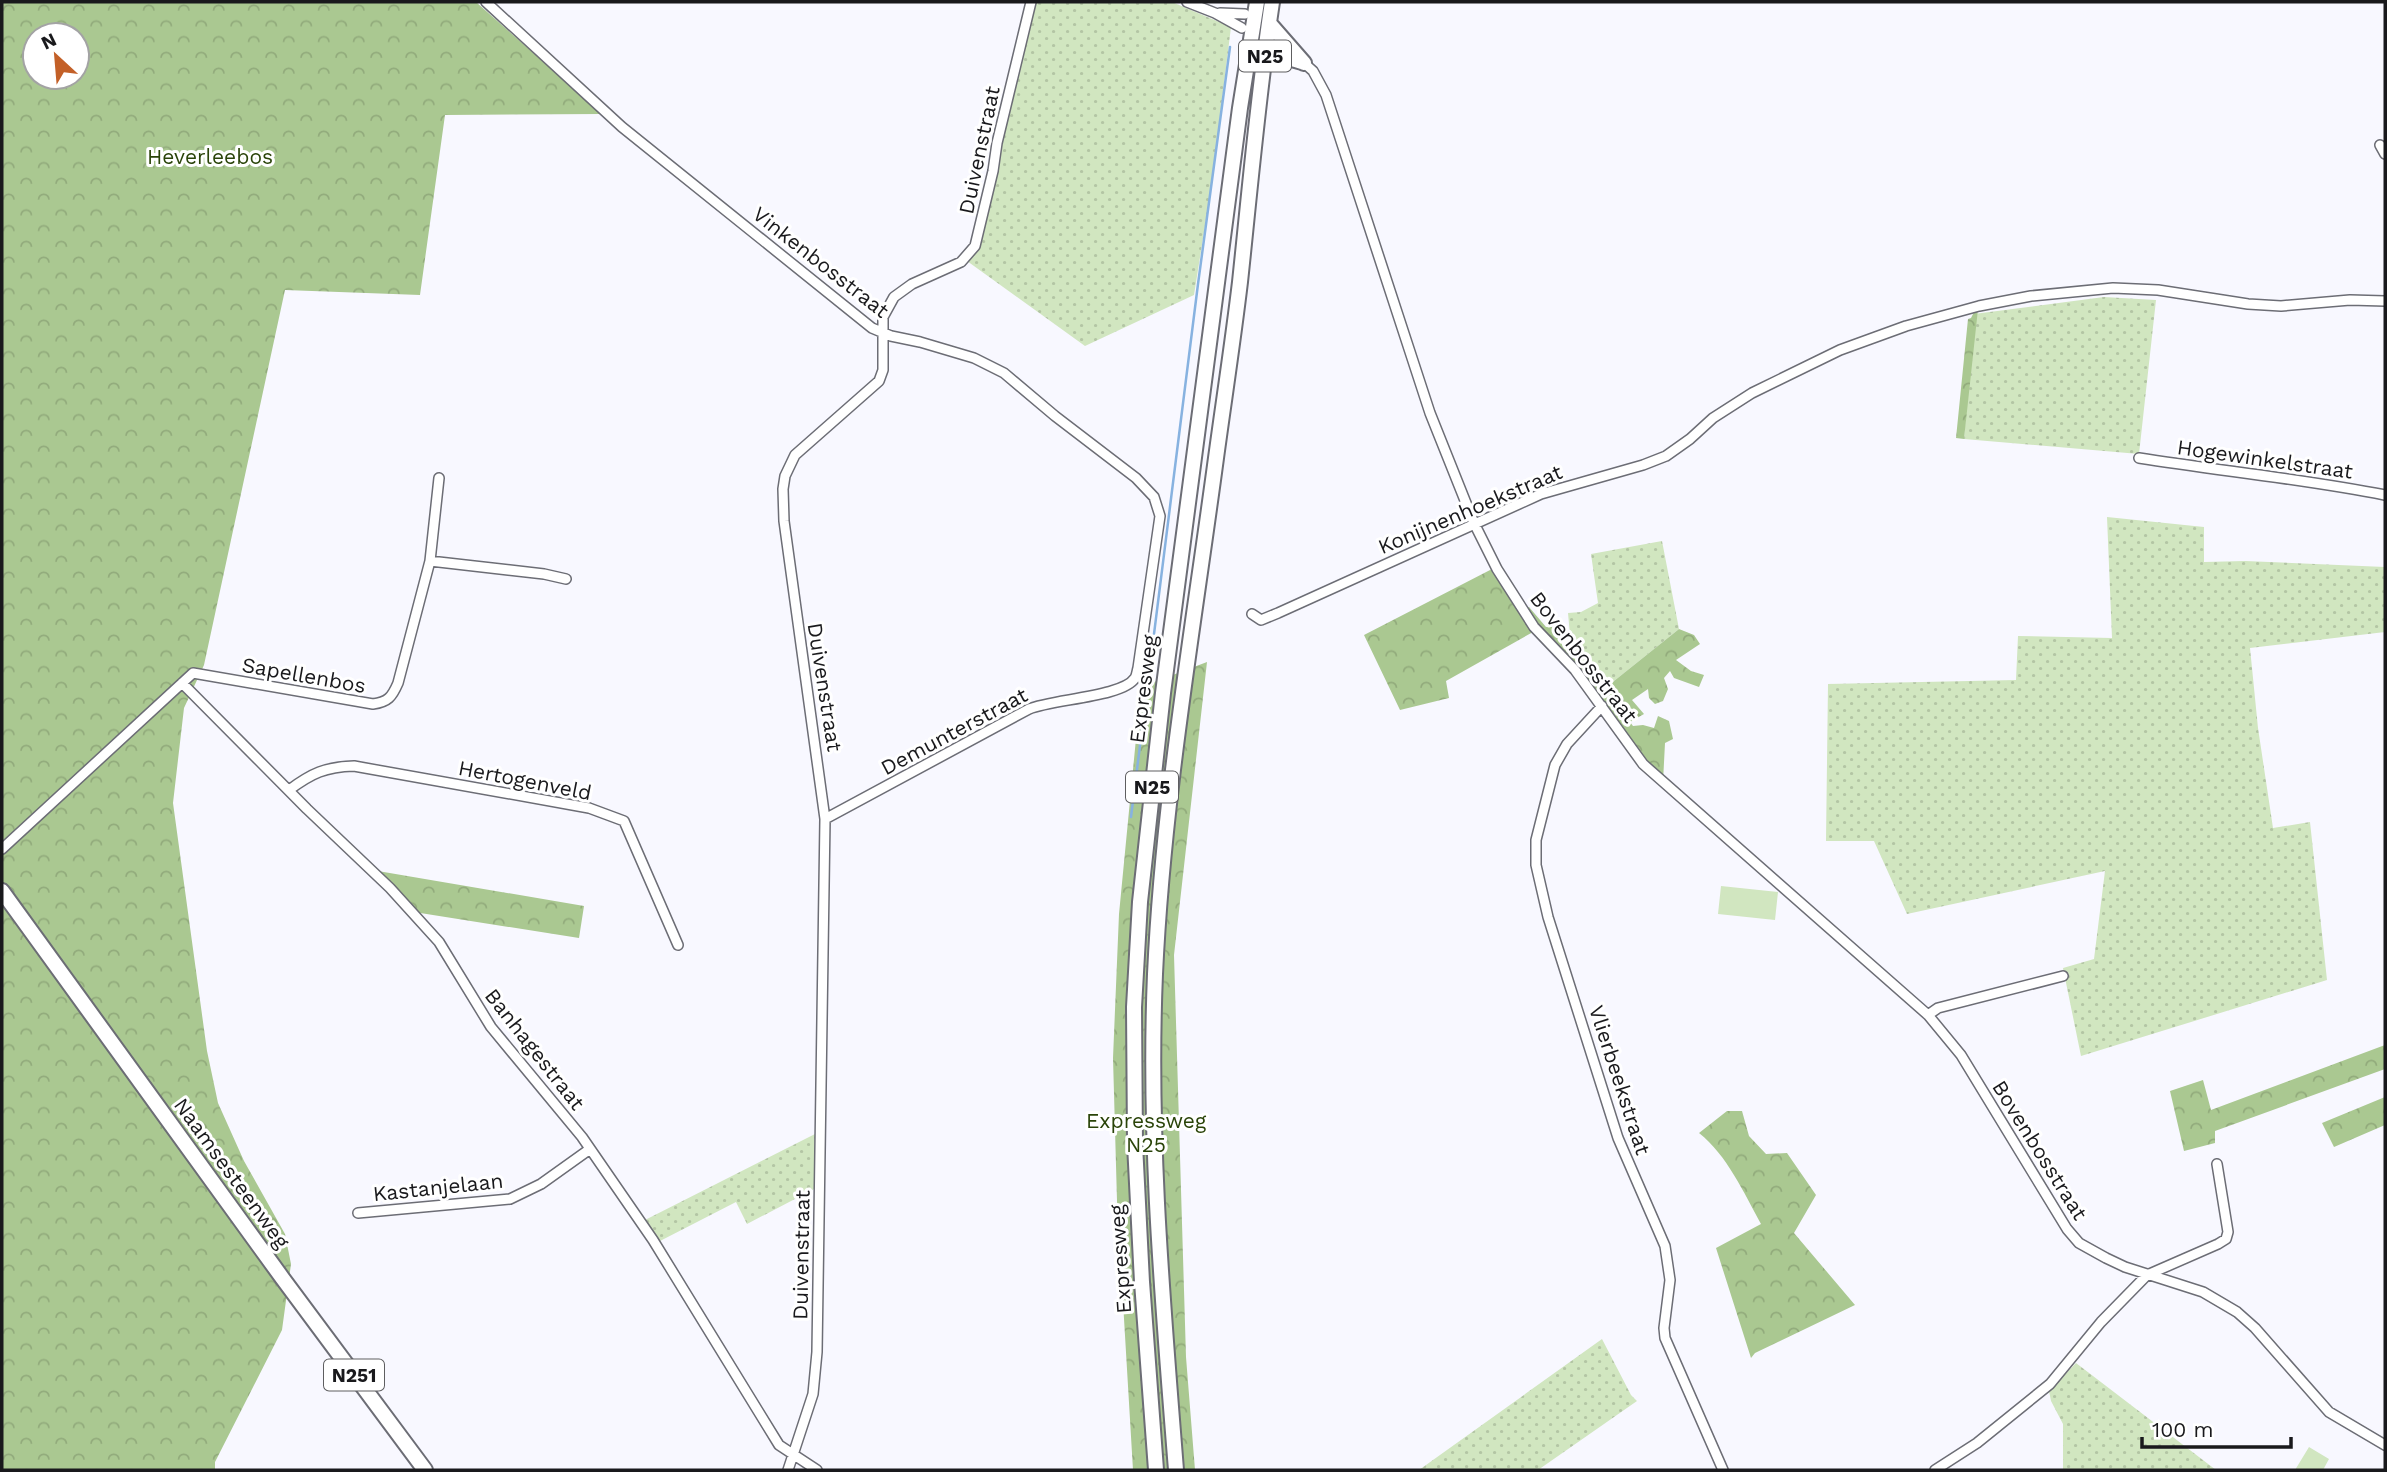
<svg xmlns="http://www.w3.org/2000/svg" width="2387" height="1472" font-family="'Work Sans',sans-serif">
  <defs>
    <pattern id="grass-dots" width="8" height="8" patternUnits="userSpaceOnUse" patternTransform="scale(1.75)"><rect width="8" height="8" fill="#d1e6c0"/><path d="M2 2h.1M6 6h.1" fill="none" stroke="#b3c5a4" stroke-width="1.8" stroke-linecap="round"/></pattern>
    <pattern id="forest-crowns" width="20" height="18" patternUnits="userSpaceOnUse" patternTransform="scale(1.75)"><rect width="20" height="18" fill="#aac891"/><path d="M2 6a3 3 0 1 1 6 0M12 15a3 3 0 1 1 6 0" fill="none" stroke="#92ab7c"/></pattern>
  </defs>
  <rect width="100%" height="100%" fill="#f8f8ff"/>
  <!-- grass -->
  <path fill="url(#grass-dots)" d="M1034,2h138l59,25 -19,155 -18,113 -109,51 -118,-85 5,-4 8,-17 17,-65 2,-31z
    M2104,297l52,3 -17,154 -175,-15 10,-125z
    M2107,517l97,10v35l41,-1 140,6v65l-135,16 8,80 15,100 37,-6 17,158 -246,76 -18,-88 31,-9 11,-88 -198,43 -33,-73h-48l2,-157 188,-4 2,-44 94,2z
    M1662,541l17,88 -70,56 -2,-8 -15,2 -20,-22 -4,-44 13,-1 17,-9 -7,-49z
    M815,1134l-1,55 -67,35 -11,-22 -76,39 -15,-21z
    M1602,1339l29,56 6,6 -99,69h-119z
    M2076,1363l140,107h-153v-46l-12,-23 -2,-10z"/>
  <!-- forest -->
  <path fill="url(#forest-crowns)" fill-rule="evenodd" d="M2,2h474l126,112 -157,1 -25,180 -135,-5 -81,375 -20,43 -11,95 34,248 11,52 26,58 41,73 6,30 -9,66 -67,132v8h-213zM35,35h42v42h-42z
    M1978,309l-14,130 -8,-1 12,-119 3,-1 4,-8z
    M1492,569h5l26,41 6,-3 17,20 14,-1 2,19 10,2 1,10 19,22 16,-2 1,8 70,-56 15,6 6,9 -24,16 15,11 13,4 -5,12 -25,-9 -4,-7 -6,7 4,11 -5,12 -8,3 -6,-6 -1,-9 -16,11 12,14 -14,8 3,4 10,-1 11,3 4,-12 11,5 4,18 -8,4 -2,39 -20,-20 -68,-92 -42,-38 -87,49 3,17 -49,12 -36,-75z
    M1207,662l-33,293 12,402 9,113h-62l-16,-269 -4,-143 6,-144 22,-227z
    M372,870l212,36 -5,32 -165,-26z
    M2385,1045v24l-170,62v12l-31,8 -14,-60 33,-11 8,30z
    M2385,1097v28l-51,22 -12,-24z
    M1727,1111h15l7,25 17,18 21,-1 29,42 -22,38 61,72 -100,48 -4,5 -35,-110 45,-24c-17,-31 -34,-69 -62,-91z"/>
  <!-- pitch -->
  <path fill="#d1e6c0" d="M1721,886l57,6 -3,28 -57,-6z
    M2309,1447l20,12 -6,11h-28z"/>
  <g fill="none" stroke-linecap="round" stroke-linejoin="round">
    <!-- stream -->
    <path stroke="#87b2e0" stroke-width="2.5" d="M1131,817l67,-533 32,-237"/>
    <defs>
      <path id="minor" d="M486,2l136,125 250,201 19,8 29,6 54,16 30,15 51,43 81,62 18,19 6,19 -22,152c-1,3 -1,7 -3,10 -12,19 -83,21 -106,31l-204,110
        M1187,2l28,11 27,15
        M1220,13l25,1
        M1304,63l9,8 13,24 104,318 44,110 23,46 37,58 41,43 68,94 285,251 33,40 106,174 12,14 27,15 19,9 78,25 34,20 18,16 74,84 56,33
        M2380,145l5,9
        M2139,458c82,13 165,21 246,37
        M430,561l114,13 22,5
        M1252,614l9,6 17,-7 263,-119 102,-29 23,-9 24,-17 23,-21 39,-25 88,-43 66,-24 73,-20 52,-10 82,-8 45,2 90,14 33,2 69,-6 35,1
        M182,683l125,126 83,79 49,54 52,85 91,110 71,103 126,205 38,25
        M1602,706l-35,38 -12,21 -19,75v25l12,52 70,221 47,108 5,34 -6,48 1,10 58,132
        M289,790c23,-17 36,-23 65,-24l235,42 35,13 54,124
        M2,849l191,-176 180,31c15,-2 19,-7 25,-21l32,-122 9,-83
        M1928,1015l10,-7 125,-32
        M358,1213l152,-14 31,-15 49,-35
        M788,1470l25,-76 4,-42 8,-533 -41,-298 -1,-32 2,-13 10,-21 84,-74 4,-11v-53l11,-20 18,-13 49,-22 14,-16 18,-75 4,-28 34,-141
        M1935,1470l42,-27 73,-59 51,-62 46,-47 71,-31 8,-5 2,-7 -11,-68"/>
      <path id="primary" d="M2,891l281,388 142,191"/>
      <path id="trunk" d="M1269,23l35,40
        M1264,67c12,-13 23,-10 38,-5
        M1156,1470l-14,-188 -7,-138 -1,-137 6,-105 23,-209 77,-585 17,-106
        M1176,1470c-13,-165 -28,-330 -21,-496 8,-173 38,-344 61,-516 8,-59 17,-117 24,-176 10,-94 18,-187 32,-280"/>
    </defs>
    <!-- minor casing -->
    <use href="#minor" stroke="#6c6d75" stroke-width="12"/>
    <!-- primary casing -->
    <use href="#primary" stroke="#6c6d75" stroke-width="18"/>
    <!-- trunk casing -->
    <use href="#trunk" stroke="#6c6d75" stroke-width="18"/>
    <!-- minor -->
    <use href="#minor" stroke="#fff" stroke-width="9"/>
    <!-- primary -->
    <use href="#primary" stroke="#fff" stroke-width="14"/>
    <!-- trunk -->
    <use href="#trunk" stroke="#fff" stroke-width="14"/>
  </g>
  <g text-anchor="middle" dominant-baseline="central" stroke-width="6" stroke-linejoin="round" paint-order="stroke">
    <!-- shield labels -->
    <g fill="#fff" stroke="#5e5e60" stroke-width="2">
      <rect x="1239" y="40.5" width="52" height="31" rx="5"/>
      <rect x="1126" y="771.5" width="52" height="31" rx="5"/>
      <rect x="324" y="1359.5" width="60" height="31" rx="5"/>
    </g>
    <g font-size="19" font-weight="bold" fill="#19191c">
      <text x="1265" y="56">N25</text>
      <text x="1152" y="787">N25</text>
      <text x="354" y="1375">N251</text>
    </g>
    <!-- street labels -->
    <g font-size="21" fill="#19191c" stroke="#fff">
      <text transform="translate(979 150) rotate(-78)">Duivenstraat</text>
      <text transform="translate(821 262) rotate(38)">Vinkenbosstraat</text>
      <text transform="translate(2265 459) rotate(8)">Hogewinkelstraat</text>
      <text transform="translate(1470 509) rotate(-23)">Konijnenhoekstraat</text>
      <text transform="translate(1584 657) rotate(52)">Bovenbosstraat</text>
      <text transform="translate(304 675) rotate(10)">Sapellenbos</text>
      <text transform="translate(825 687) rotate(81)">Duivenstraat</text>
      <text transform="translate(1143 689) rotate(-83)">Expresweg</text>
      <text transform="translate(954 731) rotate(-28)">Demunterstraat</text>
      <text transform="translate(525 780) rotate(11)">Hertogenveld</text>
      <text transform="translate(535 1049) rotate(52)">Banhagestraat</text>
      <text transform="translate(1620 1080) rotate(72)">Vlierbeekstraat</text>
      <text transform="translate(2040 1150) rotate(58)">Bovenbosstraat</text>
      <text transform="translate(232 1173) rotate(54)">Naamsesteenweg</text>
      <text transform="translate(438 1187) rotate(-6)">Kastanjelaan</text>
      <text transform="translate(801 1255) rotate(-89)">Duivenstraat</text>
      <text transform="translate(1120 1259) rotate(-94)">Expresweg</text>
    </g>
    <!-- park labels -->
    <g font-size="21" fill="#2a4409" stroke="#fff">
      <text x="210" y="156">Heverleebos</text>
      <text x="1146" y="1120">Expressweg<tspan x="1146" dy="24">N25</tspan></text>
    </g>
  </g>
  <!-- border -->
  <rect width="2387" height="1472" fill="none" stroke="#19191c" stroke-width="7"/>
  <!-- north arrow -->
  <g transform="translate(56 56) rotate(334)"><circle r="33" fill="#ffffff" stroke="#a3a3a4" stroke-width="2"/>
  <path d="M0-5L12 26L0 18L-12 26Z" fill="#c36028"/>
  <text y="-10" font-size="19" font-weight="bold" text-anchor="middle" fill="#19191c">N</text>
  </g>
  <!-- scale -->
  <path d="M2142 1437v10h149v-10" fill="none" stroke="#19191c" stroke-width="3.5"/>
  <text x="2152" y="1437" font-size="21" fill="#19191c" stroke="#ffffff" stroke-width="5" paint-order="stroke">100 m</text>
</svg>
